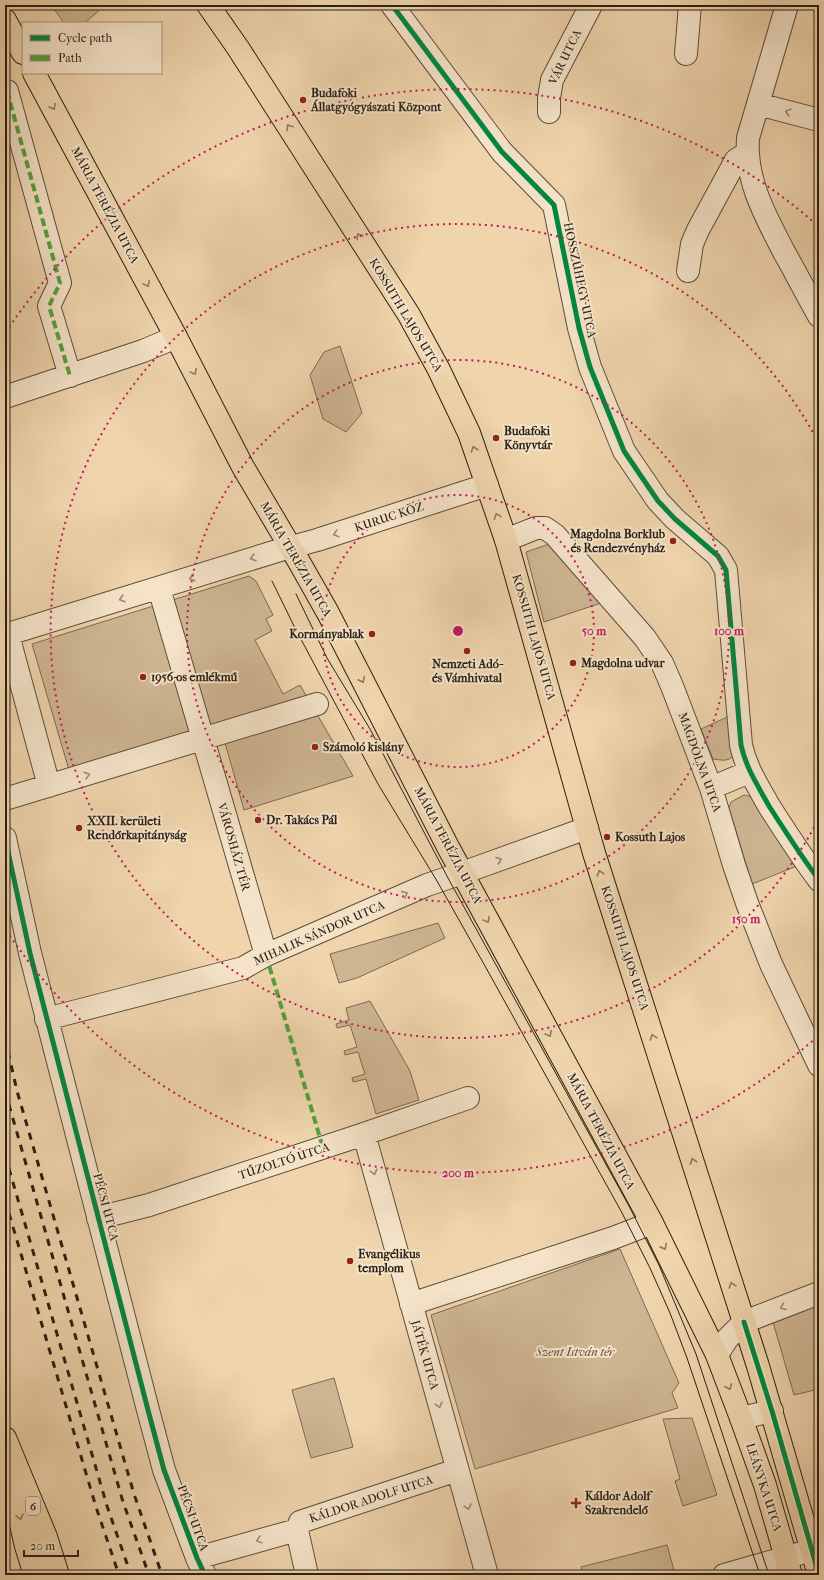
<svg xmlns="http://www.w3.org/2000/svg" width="824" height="1580" font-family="'IM FELL French Canon',serif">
  <rect width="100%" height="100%" fill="#efd4ac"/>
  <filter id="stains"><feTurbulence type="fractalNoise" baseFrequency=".005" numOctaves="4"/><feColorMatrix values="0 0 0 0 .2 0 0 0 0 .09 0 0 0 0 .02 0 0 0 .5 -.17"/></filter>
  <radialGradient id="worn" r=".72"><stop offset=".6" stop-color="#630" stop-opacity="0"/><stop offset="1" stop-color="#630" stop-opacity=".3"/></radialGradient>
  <!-- green -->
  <path fill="#ceb592" stroke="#7c6a53" d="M51,5h54l-20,18h-21z
    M340,346l22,67 -16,19 -23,-13 -13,-44 14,-23z
    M549,544l52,59 -57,19 -18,-70z
    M249,576l7,5 17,34 -7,4 6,12 -17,9 28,54 17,-9 53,91 -109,34 -24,-85 -151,45 -37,-126z
    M734,714l-1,42c-5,6 -12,4 -20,3l-12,-30z
    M744,795l8,2 45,69 -45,18 -23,-76 2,-6z
    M438,923l7,15 -88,40 -18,5 -9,-29z
    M370,1001l40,70 9,29 -43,14 -10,-35 -13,3 -1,-4 13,-4 -7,-22 -13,3 -1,-4 13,-4 -7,-22 -13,3 -1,-4 13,-4 -3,-12z
    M620,1249l59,134 -7,10 6,15 -203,61 -44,-154z
    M819,1304v85l-25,6 -21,-73z
    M334,1378l19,69 -42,11 -19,-68z
    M692,1418l25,77 -34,11 -8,-25 5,-2 -17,-60z
    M667,1545l7,25 -18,5h-73l-2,-8z"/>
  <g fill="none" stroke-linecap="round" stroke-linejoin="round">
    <defs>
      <path id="minor" d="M392,5l110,147 52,53 25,123 11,39 34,84 34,50 17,18 43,37 8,14 15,175c5,23 17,41 28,61 16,25 32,50 50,74
        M787,5l-39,133c-3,42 17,77 36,114 12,21 23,43 35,64
        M686,54l4,-49
        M7,91l53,192 -11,23 21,70
        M758,104l61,16
        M549,112v-14l3,-18 39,-75
        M688,271l4,-27 6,-14 38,-70 11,-7
        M5,397l138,-46 33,-14
        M506,540l30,-12h9l10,7 90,103 17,25 10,23 39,102 23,77 13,38 24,61 48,101
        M159,588l107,367
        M5,635l272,-84 40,-11 170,-55
        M8,635l41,151
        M711,788l38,-16
        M5,799l312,-95
        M5,838l25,115 118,457 16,60 33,88 8,17
        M46,1019l197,-51 23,-13 161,-70 35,-12 125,-45
        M364,1134l123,441
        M98,1218l51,-13 215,-71 104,-36
        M411,1304l202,-66 39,-15
        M717,1355l10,-16 17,-17 75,-29
        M741,1418l31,-7
        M297,1530l3,-8 157,-52
        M297,1530l10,45
        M197,1558l100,-28
        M724,1575l88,-25"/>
      <path id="major" d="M208,5l30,43 171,267 30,55 30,63 37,107 88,313 164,513 61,209
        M5,20l18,33
        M34,73l142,264 67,130 55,93 30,53 120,234 204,376 65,132 24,63 24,67 26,90
        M5,1438l41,99 12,38
        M11,1480l15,66 9,29"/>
    </defs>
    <!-- minor casing -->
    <use href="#minor" stroke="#5b4d3a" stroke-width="24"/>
    <!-- major casing -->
    <use href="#major" stroke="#2a2014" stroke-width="24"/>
    <!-- minor -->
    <use href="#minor" stroke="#f5e3c9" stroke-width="22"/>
    <!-- major -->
    <use href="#major" stroke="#efd4ac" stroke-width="22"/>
    <!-- tram -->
    <path stroke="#2a2014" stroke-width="1" d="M272,581l23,47 83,156 59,97 48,85 136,245 29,57 20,45 17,45 73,217
      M296,594l31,64 43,71 78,149 181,328 30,59 37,89 73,221"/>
    <!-- rail -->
    <path stroke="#2a2014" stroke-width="3" stroke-dasharray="7 7" stroke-linecap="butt" d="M5,1038l12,53 117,403 28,81
      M5,1091l118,411 26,73
      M5,1155l102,351 24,69
      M5,1200l91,307 23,68"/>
    <!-- quiet -->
    <path stroke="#51a23f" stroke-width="4" stroke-dasharray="8 4" stroke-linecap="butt" d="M7,91l53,192 -11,23 21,70
      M266,955l57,193"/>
    <defs>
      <path id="cycleway" d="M392,5l110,147 52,53 25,123 11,39 34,84 34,50 17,18 43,37 8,14 15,175c5,23 17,41 28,61 16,25 32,50 50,74
        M5,838l25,115 118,457 16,60 33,88 8,17
        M744,1322l28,89 47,164"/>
    </defs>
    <!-- cycleway casing -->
    <use href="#cycleway" stroke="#f5e3c9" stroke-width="8"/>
    <!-- cycleway -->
    <use href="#cycleway" stroke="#00873e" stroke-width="5"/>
  </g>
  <!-- one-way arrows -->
  <defs><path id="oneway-chevron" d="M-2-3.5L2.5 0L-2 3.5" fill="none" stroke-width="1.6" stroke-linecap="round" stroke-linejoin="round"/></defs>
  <g stroke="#8c7a60">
    <use href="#oneway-chevron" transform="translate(53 107) rotate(61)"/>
    <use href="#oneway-chevron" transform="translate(289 127) rotate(-123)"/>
    <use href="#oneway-chevron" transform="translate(359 236) rotate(-123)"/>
    <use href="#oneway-chevron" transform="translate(147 284) rotate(62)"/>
    <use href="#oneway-chevron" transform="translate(194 372) rotate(62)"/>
    <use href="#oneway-chevron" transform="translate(474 449) rotate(-109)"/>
    <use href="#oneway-chevron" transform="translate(497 516) rotate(-110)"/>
    <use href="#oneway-chevron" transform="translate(362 680) rotate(63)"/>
    <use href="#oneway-chevron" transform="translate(600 873) rotate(-108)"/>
    <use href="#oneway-chevron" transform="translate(487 920) rotate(62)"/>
    <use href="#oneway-chevron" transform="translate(549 1034) rotate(62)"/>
    <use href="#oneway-chevron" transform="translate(653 1037) rotate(-108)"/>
    <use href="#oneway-chevron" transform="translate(693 1161) rotate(-108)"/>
    <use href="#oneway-chevron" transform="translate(664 1247) rotate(63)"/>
    <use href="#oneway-chevron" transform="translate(732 1285) rotate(-108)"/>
    <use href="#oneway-chevron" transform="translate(729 1387) rotate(68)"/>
    <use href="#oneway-chevron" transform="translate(20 1517) rotate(77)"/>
  </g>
  <g stroke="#9a8b78">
    <use href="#oneway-chevron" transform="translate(788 112) rotate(-165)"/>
    <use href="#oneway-chevron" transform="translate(336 534) rotate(162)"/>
    <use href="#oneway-chevron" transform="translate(253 558) rotate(163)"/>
    <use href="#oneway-chevron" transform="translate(192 578) rotate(163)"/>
    <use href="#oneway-chevron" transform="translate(122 599) rotate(163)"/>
    <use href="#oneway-chevron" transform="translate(87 775) rotate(-17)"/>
    <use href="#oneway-chevron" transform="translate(499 860) rotate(-20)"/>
    <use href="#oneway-chevron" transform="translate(405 894) rotate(-24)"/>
    <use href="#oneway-chevron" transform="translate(374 1172) rotate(74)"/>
    <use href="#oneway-chevron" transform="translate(783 1307) rotate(159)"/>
    <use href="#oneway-chevron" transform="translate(439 1405) rotate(74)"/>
    <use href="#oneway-chevron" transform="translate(468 1507) rotate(74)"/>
    <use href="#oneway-chevron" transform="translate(259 1540) rotate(165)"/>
  </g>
  <!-- distance rings -->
  <g fill="none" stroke="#c2185b" stroke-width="2" stroke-dasharray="2 4">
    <circle cx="458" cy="631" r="136"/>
    <circle cx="458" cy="631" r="271"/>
    <path d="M817 822A407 407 0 1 1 817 440"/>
    <path d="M817 1037A542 542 0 0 1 6 930M6 332A542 542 0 0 1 817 225"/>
  </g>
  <!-- markers -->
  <g fill="#8f2418" stroke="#f5e3c9" stroke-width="1.5">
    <circle cx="303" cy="100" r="4"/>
    <circle cx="496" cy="438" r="4"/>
    <circle cx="673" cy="541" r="4"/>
    <circle cx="372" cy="634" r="4"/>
    <circle cx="467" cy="651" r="4"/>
    <circle cx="573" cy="663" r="4"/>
    <circle cx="143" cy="677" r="4"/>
    <circle cx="315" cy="747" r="4"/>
    <circle cx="258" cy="820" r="4"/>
    <circle cx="79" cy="828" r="4"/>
    <circle cx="607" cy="837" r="4"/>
    <circle cx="350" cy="1261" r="4"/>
    <path d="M574 1497h4v4h4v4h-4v4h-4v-4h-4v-4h4z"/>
  </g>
  <g text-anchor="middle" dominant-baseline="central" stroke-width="4" stroke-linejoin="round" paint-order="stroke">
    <!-- shield labels -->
    <rect fill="#f5e3c9" stroke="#675a4a" stroke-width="1" x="26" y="1497" width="14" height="18" rx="3"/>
    <g font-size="11" font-weight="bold" fill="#2a2014">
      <text x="33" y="1506">6</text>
    </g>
    <!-- street labels -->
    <g font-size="12" fill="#2a2014" stroke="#f5e3c9">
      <text transform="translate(565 57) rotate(-64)">VÁR UTCA</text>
      <text transform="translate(105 205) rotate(62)">MÁRIA TERÉZIA UTCA</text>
      <text transform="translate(580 280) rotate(78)">HOSSZÚHEGY UTCA</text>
      <text transform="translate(406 315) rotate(59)">KOSSUTH LAJOS UTCA</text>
      <text transform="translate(389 517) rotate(-18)">KURUC KÖZ</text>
      <text transform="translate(296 559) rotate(60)">MÁRIA TERÉZIA UTCA</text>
      <text transform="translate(534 637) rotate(74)">KOSSUTH LAJOS UTCA</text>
      <text transform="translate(700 762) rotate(70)">MAGDOLNA UTCA</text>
      <text transform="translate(448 845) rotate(62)">MÁRIA TERÉZIA UTCA</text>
      <text transform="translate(234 847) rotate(74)">VÁROSHÁZ TÉR</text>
      <text transform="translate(319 933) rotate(-24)">MIHALIK SÁNDOR UTCA</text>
      <text transform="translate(625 948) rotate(72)">KOSSUTH LAJOS UTCA</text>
      <text transform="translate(601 1131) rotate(62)">MÁRIA TERÉZIA UTCA</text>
      <text transform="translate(284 1161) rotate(-18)">TŰZOLTÓ UTCA</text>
      <text transform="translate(106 1207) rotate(75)">PÉCSI UTCA</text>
      <text transform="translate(425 1355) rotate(74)">JÁTÉK UTCA</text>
      <text transform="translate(764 1487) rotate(72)">LEÁNYKA UTCA</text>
      <text transform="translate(371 1499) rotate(-18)">KÁLDOR ADOLF UTCA</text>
      <text transform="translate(193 1518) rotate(70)">PÉCSI UTCA</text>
    </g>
    <!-- poi labels -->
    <g font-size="12" font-weight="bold" fill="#2a2014" stroke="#f5e3c9" text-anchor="start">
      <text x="311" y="93">Budafoki<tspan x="311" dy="14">Állatgyógyászati Központ</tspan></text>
      <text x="504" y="431">Budafoki<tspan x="504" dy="14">Könyvtár</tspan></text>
      <text x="665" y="534" text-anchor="end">Magdolna Borklub<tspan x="665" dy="14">és Rendezvényház</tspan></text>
      <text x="364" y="634" text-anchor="end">Kormányablak</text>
      <text x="581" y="663">Magdolna udvar</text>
      <text x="467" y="664" text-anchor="middle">Nemzeti Adó-<tspan x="467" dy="14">és Vámhivatal</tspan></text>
      <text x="151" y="677">1956-os emlékmű</text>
      <text x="323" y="747">Számoló kislány</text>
      <text x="266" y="820">Dr. Takács Pál</text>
      <text x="87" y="821">XXII. kerületi<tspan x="87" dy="14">Rendőrkapitányság</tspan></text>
      <text x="615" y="837">Kossuth Lajos</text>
      <text x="358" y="1254">Evangélikus<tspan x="358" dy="14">templom</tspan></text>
      <text x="585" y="1496">Káldor Adolf<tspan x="585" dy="14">Szakrendelő</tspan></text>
    </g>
    <!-- park labels -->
    <g font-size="12" font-style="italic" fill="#5b4d3a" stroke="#f5e3c9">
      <text x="575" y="1352">Szent István tér</text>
    </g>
  </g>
  <circle cx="458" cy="631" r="6" fill="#c2185b" stroke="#f5e3c9" stroke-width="2"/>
  <g font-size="12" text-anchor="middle" font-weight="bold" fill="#c2185b" stroke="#f5e3c9" stroke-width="4" stroke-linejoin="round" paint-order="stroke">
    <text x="594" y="635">50 m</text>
    <text x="729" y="635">100 m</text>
    <text x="746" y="923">150 m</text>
    <text x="458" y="1177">200 m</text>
  </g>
  <!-- margin -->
  <rect width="824" height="1580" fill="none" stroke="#efd4ac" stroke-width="20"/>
  <rect x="6" y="6" width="812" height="1568" fill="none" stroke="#2a2014" stroke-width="2"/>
  <rect x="10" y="10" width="804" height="1560" fill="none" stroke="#2a2014"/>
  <!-- legend -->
  <rect x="22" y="22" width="140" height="52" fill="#f5e3c9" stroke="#a49581"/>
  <rect x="30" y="35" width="20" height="6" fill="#00873e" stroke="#a49581"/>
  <text x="58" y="42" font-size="12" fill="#2a2014">Cycle path</text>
  <rect x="30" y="55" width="20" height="6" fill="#51a23f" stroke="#a49581"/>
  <text x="58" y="62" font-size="12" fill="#2a2014">Path</text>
  <!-- scale -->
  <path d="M24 1550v6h54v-6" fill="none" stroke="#2a2014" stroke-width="2"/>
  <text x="30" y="1550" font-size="12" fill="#2a2014" stroke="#f5e3c9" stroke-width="3" paint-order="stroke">20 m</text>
  <rect width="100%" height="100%" filter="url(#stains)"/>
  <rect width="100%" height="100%" fill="url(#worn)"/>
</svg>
